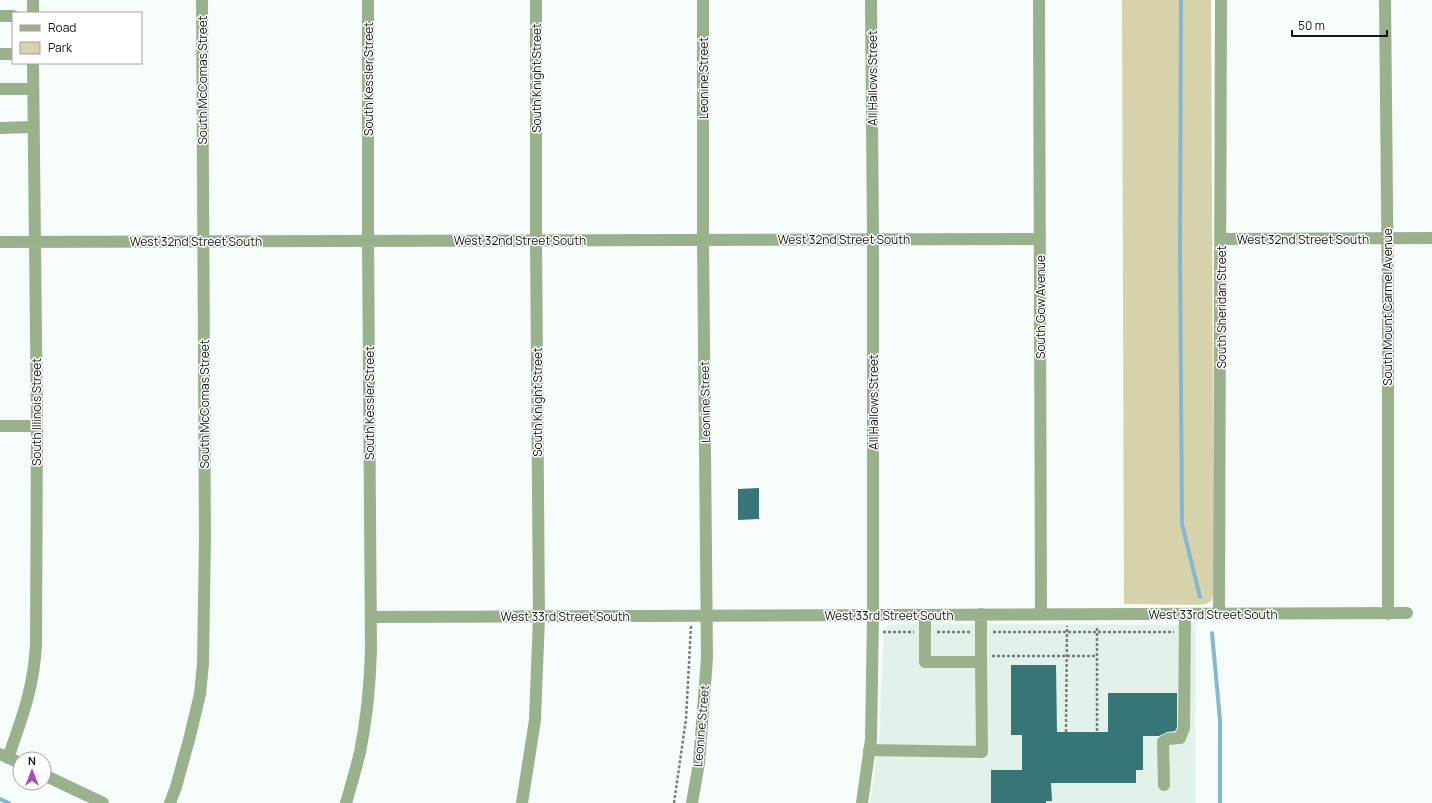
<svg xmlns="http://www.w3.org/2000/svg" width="1432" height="803" font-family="Manrope,sans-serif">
  <rect width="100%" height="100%" fill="#f5fcf9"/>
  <!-- built -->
  <path fill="#e2f2ea" d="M900,624l296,1 -1,178h-325l10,-72 1,-47 3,-54 5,-5z"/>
  <!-- green -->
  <path fill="#d5d2ac" d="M1122,0h89l3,593 -3,8 -5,3 -11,1 -71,-1z"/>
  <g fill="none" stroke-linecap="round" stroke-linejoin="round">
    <!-- stream -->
    <path stroke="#85b8cf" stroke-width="4" d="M1181,0l-1,249 2,275 18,73
      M1212,633l8,87v83
      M0,799l9,4"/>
  </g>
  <!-- building -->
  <path fill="#387576" d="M759,488v31l-21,1v-31z
    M1011,665h45l1,67h51v-39h69v34l-2,4 -8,1 -8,4h-16v34h-7v13h-85l1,18h-6v2h-55v-33h31v-35h-11z"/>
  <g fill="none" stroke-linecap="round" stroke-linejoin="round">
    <!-- path -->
    <path stroke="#7a7f7d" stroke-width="2.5" stroke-dasharray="3 2" stroke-linecap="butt" d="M1097,628v104
      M883,632h31
      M937,632h33
      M993,632h181
      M992,656h105
      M1066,732l1,-106
      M674,803l12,-84 5,-93"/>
    <!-- minor -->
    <path stroke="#9bb18e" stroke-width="12" d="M33,0v13
      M1039,0l2,614
      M1385,0l3,300v314
      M0,16h13
      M0,54h13
      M0,89h33
      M0,128l33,-1
      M1221,239l211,-1
      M0,242l1040,-3
      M0,426h37
      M1219,614l2,-614
      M925,615v47h56v-48
      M371,617l1036,-4
      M869,750l113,2 -1,-90
      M0,754l20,9
      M8,758c14,-40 26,-71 28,-114l1,-218 -4,-363
      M44,775l59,28
      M1164,785l-1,-43 5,-3 12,-1 4,-10 1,-114
      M170,803l6,-16 13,-47 11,-46 3,-30 2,-127 -3,-537
      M346,803c5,-17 10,-34 14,-51 7,-34 10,-68 11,-102l-3,-410v-240
      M522,803l13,-83 4,-103 -3,-377v-240
      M692,803l7,-40 8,-105 -4,-419v-239
      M862,803l9,-64 2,-124v-376l-2,-239"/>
  </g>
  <g text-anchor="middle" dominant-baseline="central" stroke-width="3" stroke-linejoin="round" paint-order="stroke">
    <!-- street labels -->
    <g font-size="12" fill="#131615" stroke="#fff">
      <text transform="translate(536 78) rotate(-90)">South Knight Street</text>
      <text transform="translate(703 78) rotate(-90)">Leonine Street</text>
      <text transform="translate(872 78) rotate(-90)">All Hallows Street</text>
      <text transform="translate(368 79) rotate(-90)">South Kessler Street</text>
      <text transform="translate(202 80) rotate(-90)">South McComas Street</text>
      <text x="844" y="239">West 32nd Street South</text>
      <text x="1303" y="239">West 32nd Street South</text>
      <text x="520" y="240">West 32nd Street South</text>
      <text x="196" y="241">West 32nd Street South</text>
      <text transform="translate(1040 307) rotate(-90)">South Gow Avenue</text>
      <text transform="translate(1221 307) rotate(-90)">South Sheridan Street</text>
      <text transform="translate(1387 307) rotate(-90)">South Mount Carmel Avenue</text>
      <text transform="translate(537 402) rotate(-90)">South Knight Street</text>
      <text transform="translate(705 402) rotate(-91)">Leonine Street</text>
      <text transform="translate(873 402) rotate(-90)">All Hallows Street</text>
      <text transform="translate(369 403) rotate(-90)">South Kessler Street</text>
      <text transform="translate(204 404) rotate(-90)">South McComas Street</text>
      <text transform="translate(36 412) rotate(-90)">South Illinois Street</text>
      <text x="1213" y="614">West 33rd Street South</text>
      <text x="889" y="615">West 33rd Street South</text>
      <text x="565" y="616">West 33rd Street South</text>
      <text transform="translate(701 726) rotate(-85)">Leonine Street</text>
    </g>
  </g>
  <!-- legend -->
  <rect x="12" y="12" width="130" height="52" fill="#ffffff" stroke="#a1a2a1"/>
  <rect x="20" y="25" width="20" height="6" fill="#9bb18e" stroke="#a1a2a1"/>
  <text x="48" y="32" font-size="12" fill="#131615">Road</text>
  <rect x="20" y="42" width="20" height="12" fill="#d5d2ac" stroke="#a1a2a1"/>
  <text x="48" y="52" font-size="12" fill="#131615">Park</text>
  <!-- north arrow -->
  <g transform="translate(32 771)"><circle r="19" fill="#ffffff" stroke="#a1a2a1"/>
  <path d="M0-3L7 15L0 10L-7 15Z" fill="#a84db9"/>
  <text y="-6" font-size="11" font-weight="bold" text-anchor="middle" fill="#131615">N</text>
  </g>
  <!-- scale -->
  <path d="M1292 30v6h95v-6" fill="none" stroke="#131615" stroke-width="2"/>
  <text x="1298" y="30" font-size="12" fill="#131615" stroke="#ffffff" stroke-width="3" paint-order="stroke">50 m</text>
</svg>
